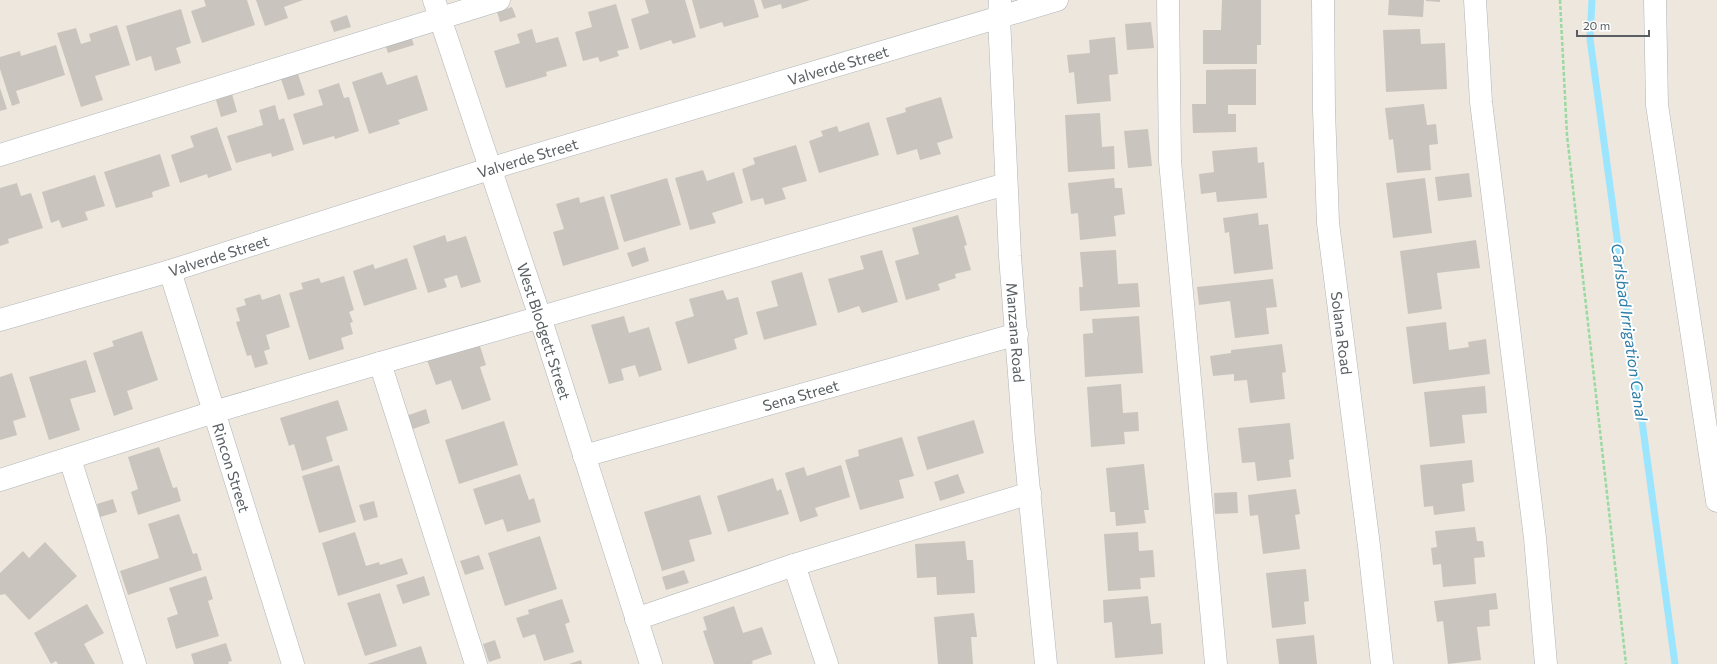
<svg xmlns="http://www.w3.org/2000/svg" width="1717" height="664" font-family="Commissioner,sans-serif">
  <rect width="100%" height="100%" fill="#ede7de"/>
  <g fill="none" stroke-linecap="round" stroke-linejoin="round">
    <!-- stream -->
    <path stroke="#9ce5ff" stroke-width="7" d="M1592,0l-2,39 85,625"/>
  </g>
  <!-- building -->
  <path fill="#cac4be" d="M204,0h43l8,25 -53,18 -11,-32 15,-5z
    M256,0h47l-19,7 4,11 -23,8z
    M645,0h40l11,37 -23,7 -2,-4 -31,10 -9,-31 18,-6z
    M692,0h62l5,17 -35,10 -2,-5 -22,7z
    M761,0h49l-28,9 -1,-5 -17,5z
    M1222,0h39v45h-4v19h-54v-34h18z
    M1389,0h35l-1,17 -35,-2z
    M1426,0h14v2l-14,-1z
    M616,4l13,44 -12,3 2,5 -19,6 -2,-5 -15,4 -8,-29 17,-5 -4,-15z
    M512,7l4,10 -16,5 -3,-10z
    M181,9l10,34 -15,5 5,15 -26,8 -4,-15 -15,5 -10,-35z
    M347,15l4,12 -17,5 -4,-11z
    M1151,22l3,26 -27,2 -2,-26z
    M117,25l13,40 -35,11 8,24 -22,7 -24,-74 19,-5 5,16 10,-3 -2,-7z
    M532,29l4,14 22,-6 9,29 -21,6 1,4 -41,12 -12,-37 26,-8 -3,-9z
    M1420,29l1,15 24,-1 2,46 -61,3 -3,-62z
    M410,33l4,12 -26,8 -4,-12z
    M1115,37l3,37 -9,1 2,26 -34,3 -3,-32 -5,1 -2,-18 23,-2 -1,-13z
    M56,45l9,30 -49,16 4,12 -8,3 -12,-37v-12l20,-6 1,5z
    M1256,69v36h-28v9h8v18l-43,1 -1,-29h14v-34z
    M382,72l5,13 30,-10 11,35 -30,10 2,4 -31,10 -17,-52z
    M298,74l7,21 -17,5 -7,-21z
    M339,83l5,15 5,-1 10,34 -24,8 -1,-3 -31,9 -10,-31 30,-9 -5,-15z
    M0,88l7,21 -7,2z
    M232,94l5,18 -16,5 -5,-17z
    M941,97l12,41 -16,5 4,11 -21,6 -3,-11 -20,6 -11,-37 20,-6 -1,-4z
    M1424,104l3,21 9,-1 2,20 -9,1 2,25 -34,3 -4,-34 -4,1 -4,-32z
    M275,105l4,15 5,-2 10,32 -22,7 -1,-4 -35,10 -9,-27 36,-11 -4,-15z
    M1100,113l2,34 12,-1 1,23 -47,3 -3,-57z
    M869,122l10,33 -60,18 -10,-32 14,-5 -2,-5 16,-5 2,6z
    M217,127l15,43 -24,8 -1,-4 -27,9 -9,-28 23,-8 -4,-11z
    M1148,129l4,37 -24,2 -4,-37z
    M796,145l11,36 -25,7 4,11 -21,6 -2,-7 -12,3 -9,-32 13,-5 -2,-6z
    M1257,147l1,16 6,-1 3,36 -50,4 -1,-10 -15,2 -2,-20 15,-2 -2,-21z
    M160,154l10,32 -18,6 1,5 -37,11 -12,-36z
    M703,170l4,11 27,-9 9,31 -31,10 4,10 -26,7 -15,-52z
    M1469,173l3,24 -34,4 -3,-24z
    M95,175l10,31 -20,6 3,8 -26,8 -3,-8 -8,3 -9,-31z
    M667,178l14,47 -57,17 -14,-47z
    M1114,178l1,10h7l3,26 -11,2 2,20 -36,4 -2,-27 -7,1 -3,-31z
    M1425,178l7,55 -39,5 -7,-55z
    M17,183l4,13 10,-3 12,35 -35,11 1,4 -9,3v-58z
    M604,196l15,53 -56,17 -10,-34 11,-3 -8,-25 23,-7 1,6z
    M1258,213l1,12 9,-1 5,45 -39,5 -5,-42 -4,1 -2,-15z
    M958,215l9,30 -3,1 7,24 -16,4 1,4 -18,6 2,6 -34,10 -11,-39 24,-7 -7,-26z
    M445,235l2,7 19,-6 15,46 -20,6 -4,-13 -13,4 3,8 -19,6 -15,-47z
    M1476,240l4,28 -43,5 5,36 -34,5 -8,-63z
    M645,247l4,14 -17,6 -5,-14z
    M882,250l16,52 -36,11 -3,-7 -21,7 -10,-34 36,-10 -4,-13z
    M1116,250l2,34 20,-1 2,24 -60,4 -1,-24h4l-3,-35z
    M407,258l10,31 -53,17 -11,-35 20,-7 2,5z
    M802,272l15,53 -53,15 -8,-28 22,-6 -7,-25z
    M344,276l10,34 -5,2 4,10 -3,1 3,11 -12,4 3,11 -35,11 -20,-67 14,-4 -2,-6 18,-5 2,5z
    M1273,279l4,28 -11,1 3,26 -34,4 -5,-37 -31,4 -2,-18z
    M723,290l4,10 11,-3 10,37 -14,5 3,10 -49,15 -13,-42 19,-6 -5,-17z
    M260,294l2,6 18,-6 10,33 -24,8 4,14 -6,2 4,13 -13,4 -4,-13 -4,1 -11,-34 4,-1 -4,-13 10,-3 -2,-6z
    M624,316l5,17 20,-6 13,43 -23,7 -4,-12 -14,4 3,11 -15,4 -18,-59z
    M1139,316l4,57 -58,4 -2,-43 10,-1 -1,-14z
    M1446,322l3,28 20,-3 -1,-5 18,-3 4,35 -77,10 -7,-57z
    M142,331l16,49 -31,11 6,18 -19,7 -21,-63 21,-7 -2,-5z
    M479,343l7,22 -6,2 11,33 -29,10 -11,-30 -15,5 -9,-25z
    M1282,344l4,28 -4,1 3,26 -35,4 -3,-23 -13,1v-7l-21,2 -3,-20 21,-3v-3z
    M86,360l10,32 -26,7 10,31 -31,10 -20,-63z
    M12,373l14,44 -13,4 4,14 -17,5v-63z
    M1121,384l2,29 15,-1 1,19 -15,1 1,12 -34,3 -4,-60z
    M1485,386l2,27 -25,2 3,28 -35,4 -6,-55z
    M338,400l10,30 -22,7 7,24 -31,10 -8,-27 -5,2 -9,-28z
    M426,409l4,14 -20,7 -4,-14z
    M974,420l10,33 -57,17 -10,-33z
    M504,421l14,44 -59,19 -14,-44z
    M1290,423l4,36 -5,1 2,17 -34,4 -2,-19 -13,1 -4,-35z
    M902,437l12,39 -15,4 5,18 -44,12 -15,-50 14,-4 -1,-6z
    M159,447l14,41 4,-1 4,14 -43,14 -7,-23 7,-3 -10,-32z
    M1472,460l2,22 -12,2 3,27 -31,4 -1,-9 -9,1 -4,-42z
    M1144,464l5,46h-5l2,13 -30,3 -1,-14h-5l-4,-44z
    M339,465l17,57 -37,11 -17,-57z
    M841,465l9,32 -35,11 3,8 -18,6 -15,-49 19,-6 3,9z
    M520,474l9,26 5,-2 7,24 -34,10 -4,-13 -18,6 -12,-36z
    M958,474l7,19 -25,8 -6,-19z
    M773,478l4,13 4,-2 8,25 -61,18 -11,-36z
    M1296,489l4,25 -5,1 5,34 -37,5 -5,-39 -8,1 -2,-21z
    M1237,492l1,21 -23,1 -1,-21z
    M700,495l12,39 -23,6 6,21 -33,10 -18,-59z
    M113,499l4,13 -17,5 -3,-13z
    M374,501l4,16 -14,4 -5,-16z
    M179,514l14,40 4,-1 5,17 -74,25 -8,-24 39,-13 -11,-34z
    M1475,527l2,14h6l2,16 -11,1 2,26 -33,3 -2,-23 -8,1 -2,-17 6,-1 -2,-16z
    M355,532l11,34 13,-4 1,3 22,-7 6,16 -70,22 -16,-53z
    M1138,532l1,19 14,-1 2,27 -15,1 1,11 -33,2 -4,-57z
    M540,536l17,53 -52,17 -17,-53z
    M965,541l2,19h6l2,33 -38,2 -1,-18 -19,1 -2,-34z
    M45,542l32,34 -48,44 -24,-26 -5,1v-22l23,-22 6,7z
    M479,555l5,14 -19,6 -5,-14z
    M1306,569l3,32 -5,1 2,22 -34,4 -6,-55z
    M684,570l5,13 -23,7 -4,-13z
    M206,576l7,23 -5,2 11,35 -43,13 -9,-31 11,-4 -9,-26z
    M424,576l6,19 -27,9 -7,-19z
    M380,593l17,53 -32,10 -18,-53z
    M1496,593l2,16 -9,1 1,16 -13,1 4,33 -33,4 -5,-43 -6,1 -3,-21z
    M1148,596l3,28 10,-1 2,31 -48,4 -3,-36 -8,1 -1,-23z
    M562,599l8,23 -5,2 9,28 -30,9 -9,-27 -12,4 -7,-20 13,-4 -1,-4z
    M87,604l17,29 -20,11 11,20h-37l-2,-3 -5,3 -17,-31z
    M734,606l9,27 19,-6 10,27 -20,7 1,2 -2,1h-37l-11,-33 4,-1 -4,-13z
    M974,613l3,24h-6l2,27h-35l-4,-47z
    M1314,635l3,29h-38l-3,-25z
    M495,640l6,18 -12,4 -6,-18z
    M226,643l6,18 -4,1 1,2h-35l-3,-10z
    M421,646l6,18h-60z
    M581,660l1,4h-13z"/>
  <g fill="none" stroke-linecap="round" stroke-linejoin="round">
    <defs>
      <g id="minor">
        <path id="s1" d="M434,0l106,317 111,347"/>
        <path id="s2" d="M1000,0l-1,17 11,239 14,183 22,225"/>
        <path d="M1168,0l2,161 46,503"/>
        <path id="s3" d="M1323,0l1,110 4,113 41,323 13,118"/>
        <path d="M1475,0l6,102 54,436 11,126"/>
        <path d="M1655,0l2,105 60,396"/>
        <path d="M0,155l499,-155"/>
        <path id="s4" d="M170,271l123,393"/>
        <path id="s5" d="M0,320l170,-49 319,-102 568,-169"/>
        <path d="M380,363l96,301"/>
        <path id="s6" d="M584,456l433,-122"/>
        <path d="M70,459l65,205"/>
        <path d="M0,480l214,-68 166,-49 626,-179"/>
        <path d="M794,565l33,99"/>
        <path d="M636,619l158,-54 236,-72"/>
      </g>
    </defs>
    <!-- minor casing -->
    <use href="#minor" stroke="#b0b4b8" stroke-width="23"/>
    <!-- path -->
    <path stroke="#9adaa0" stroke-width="2.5" stroke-dasharray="4 2" stroke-linecap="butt" d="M1560,0l7,135 59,529"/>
    <!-- minor -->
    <use href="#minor" stroke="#fff" stroke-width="22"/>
  </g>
  <g text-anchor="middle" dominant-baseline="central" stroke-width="4" stroke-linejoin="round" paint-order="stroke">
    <!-- street labels -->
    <g font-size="15" fill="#585e61" stroke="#fff">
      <text stroke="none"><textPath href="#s5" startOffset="876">Valverde Street</textPath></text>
      <text stroke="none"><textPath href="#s5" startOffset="552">Valverde Street</textPath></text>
      <text stroke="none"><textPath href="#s5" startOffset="228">Valverde Street</textPath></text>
      <text stroke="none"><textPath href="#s1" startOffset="349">West Blodgett Street</textPath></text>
      <text stroke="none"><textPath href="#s2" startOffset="333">Manzana Road</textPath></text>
      <text stroke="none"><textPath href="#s3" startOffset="334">Solana Road</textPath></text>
      <text stroke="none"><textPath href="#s6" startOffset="225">Sena Street</textPath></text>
      <text stroke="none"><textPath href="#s4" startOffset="206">Rincon Street</textPath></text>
    </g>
    <!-- water labels -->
    <g font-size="16" font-style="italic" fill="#2e7ea7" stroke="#fff">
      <text transform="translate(1630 332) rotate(82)">Carlsbad Irrigation Canal</text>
    </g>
  </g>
  <!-- scale -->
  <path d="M1577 30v6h72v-6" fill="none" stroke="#585e61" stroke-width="2"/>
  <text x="1583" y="30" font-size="12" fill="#585e61" stroke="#ffffff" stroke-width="3" paint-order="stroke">20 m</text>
</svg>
